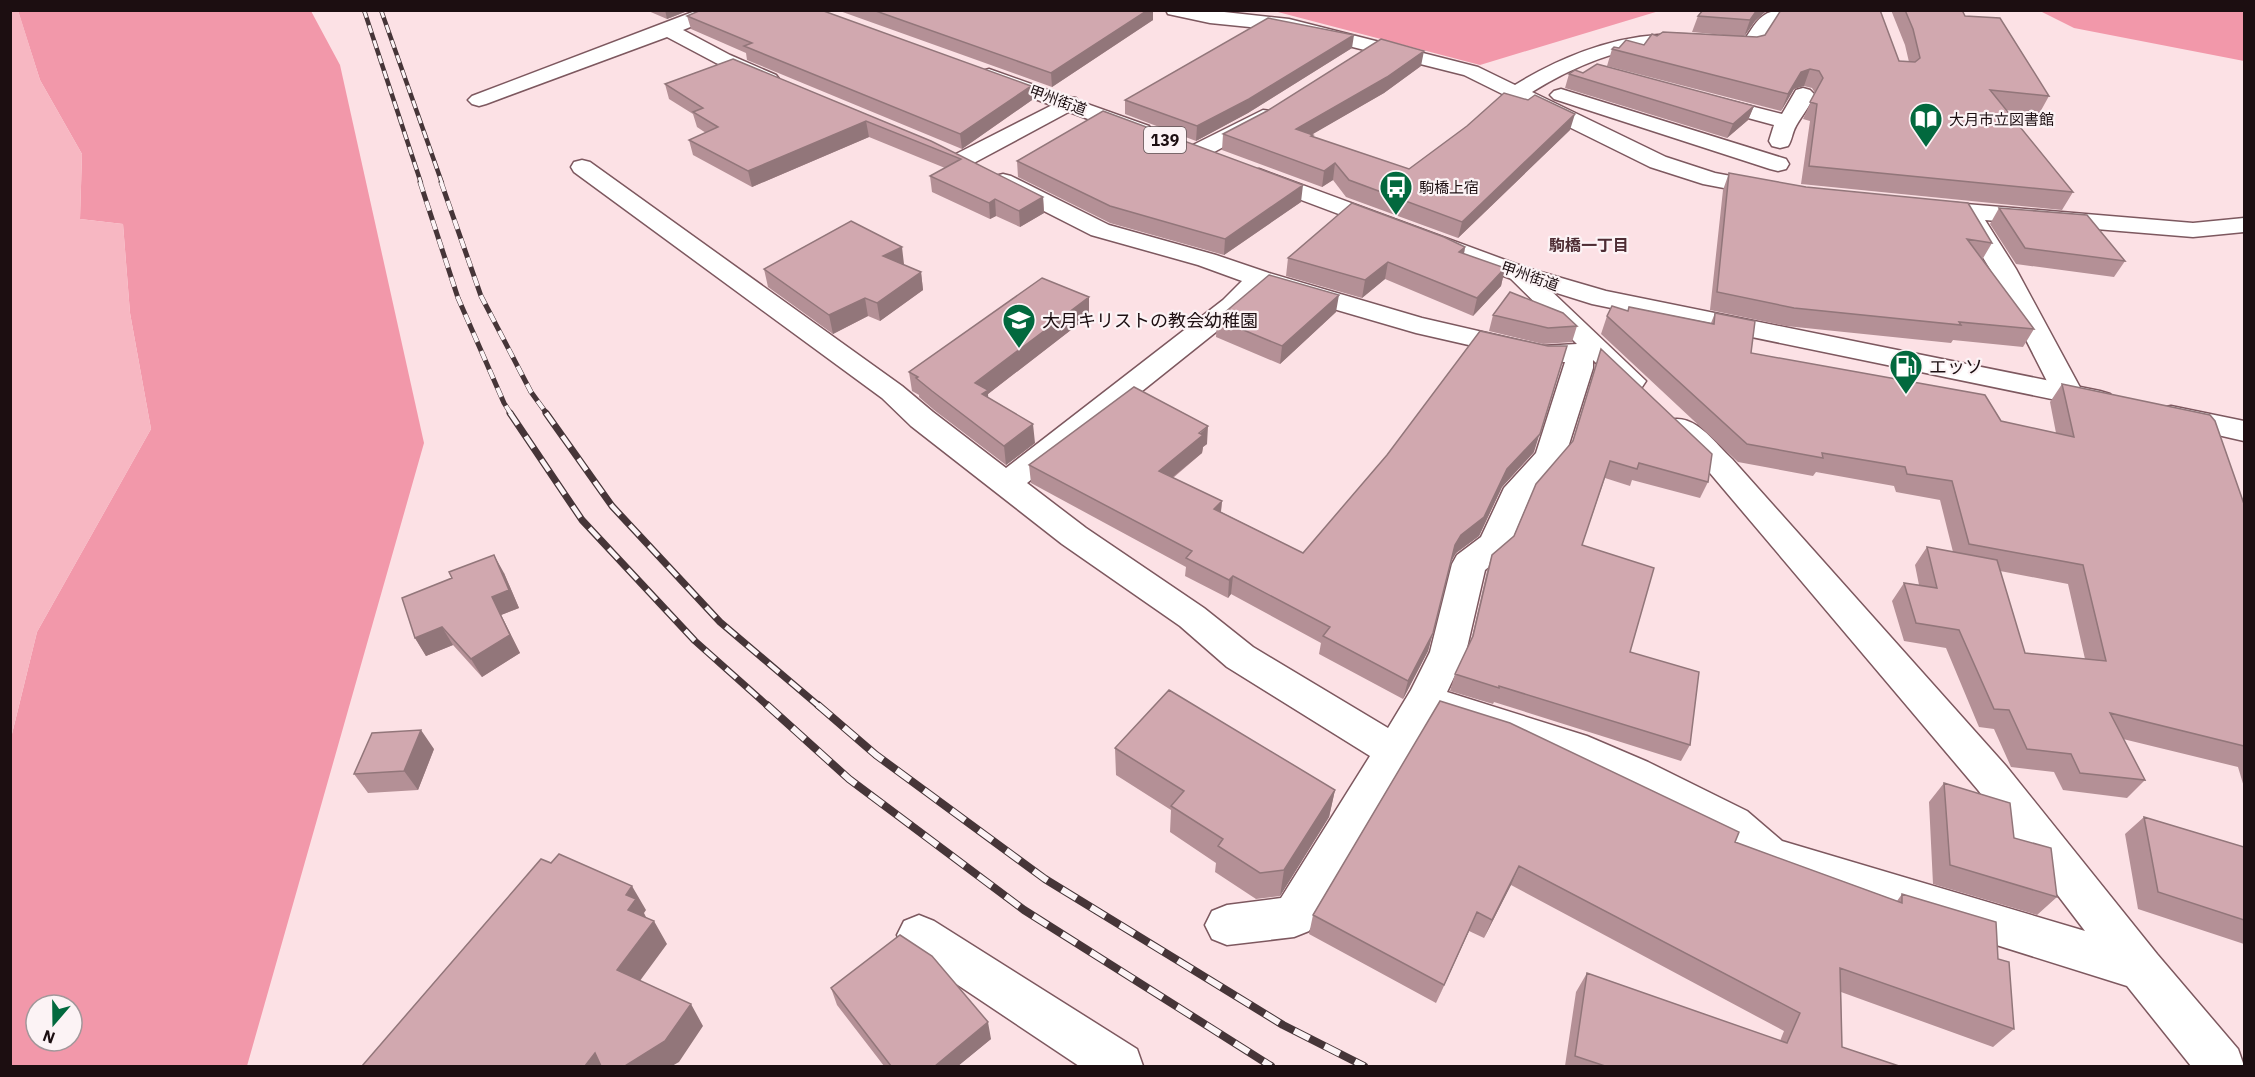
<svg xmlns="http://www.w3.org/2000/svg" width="2255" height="1077" font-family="'IBM Plex Sans','Noto Sans JP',sans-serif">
  <rect width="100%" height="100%" fill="#fce1e5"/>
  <!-- green -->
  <path fill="#f298aa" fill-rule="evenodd" d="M18,11h293l29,54 84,378 -177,623h-236v-328l26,-106 114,-203 -21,-116 -7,-89 -43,-5 2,-65 -42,-74zM36,1005h36v36h-36z
    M1274,11h385l-179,54z
    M2040,11h204v50l-170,-33z"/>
  <!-- water -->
  <path fill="#f7b7c2" d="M18,10l22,70 42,74 -2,65 43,5 7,89 21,116 -114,203 -26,106 -1,-727z"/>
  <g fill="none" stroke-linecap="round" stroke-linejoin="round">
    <defs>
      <path id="minor" d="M698,10h26l-2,4 -39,16 47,25 46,20 3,4 -3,4 -7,2 -7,-2 -46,-20 -49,-26 -181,67 -7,2 -7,-2 -4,-4 4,-4z
        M1166,10h40l83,9 189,48 37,18c42,-26 93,-47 143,-50 29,-2 58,1 87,4 18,-28 20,-29 53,-29l-2,4 -23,11 -15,24 -7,2c-31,-2 -62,-7 -93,-5 -44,3 -89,23 -126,46l134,65 49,16 64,12 4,5 -4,5 -8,2 -68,-13 -53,-17 -186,-92 -175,-44 -79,-8 -42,-9z
        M1803,88l7,2 4,4c-4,13 -12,21 -18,32 -4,7 -4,14 -8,20l-8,2 -8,-2 -3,-5 5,-16 -74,-20 -4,-4 4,-4 7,-2 75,19 14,-24z
        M1561,89l225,70 3,5 -3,5 -8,2 -8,-2 -216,-70 -4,-4 4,-4z
        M1068,97l8,1 3,5 -3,5 -106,57 -8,2 -8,-2 -3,-5 3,-5z
        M1263,110l8,1 3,5 -3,5 -66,36 -8,2 -8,-2 -3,-5 3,-5z
        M582,160l8,2 312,224 31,26 73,56 217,-168 19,-19 -44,-16 -107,-30 -96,-49 -4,-5 4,-5 8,-2 8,2 98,49 107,30 53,18 153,45 121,28 34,-2 -72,-71 4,-5 9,-3 9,3 119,113 -4,6c-22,6 -34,-13 -49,-27v8l-28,89 -36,43 -22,52 -22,18 -19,82 -19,40 140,44 61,26 99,49 35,30 303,90 -107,-141 -268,-317 -45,-46 4,-7c26,-7 45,22 63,39l274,307 151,188 81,95 6,17h-53l-64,-80 -373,-117 -35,-32 -99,-51 -57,-26 -130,-41 -124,212 -15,6 -67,8 -15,-6 -7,-14 7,-14 15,-6 54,-7 89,-142 -143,-89 -47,-41 -118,-82 -151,-118 -29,-28 -308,-226 -3,-5 3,-5zM1265,289l151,44 127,29h22l-29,91 -32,35 -23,49 -24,18 -5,9 -22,88 -19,38 -23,38 -135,-81 -49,-39 -118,-80 -59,-45 214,-171z
        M1930,201l263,22 51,-5v14l-51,5 -208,-17 31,49 67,124 -5,6 -10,3 -10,-3 -5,-6 -63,-124 -31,-51 -38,-5 -3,-5 3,-5z
        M919,915l15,6 203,128 6,17h-64l-175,-117 -7,-14 7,-14z"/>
      <path id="highway" d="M989,69l160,57 3,5 -3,5 -8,2 -8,-2 -151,-57 -3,-4 3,-4z
        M1259,169l268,99 79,23 494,100 10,3 5,6 -5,6 -10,3 -508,-105 -83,-26 -258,-97 -4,-5 4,-5z
        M2171,406l73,15v20l-83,-19 -5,-7 5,-7z"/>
    </defs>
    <!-- minor casing -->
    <use href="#minor" stroke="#7d585f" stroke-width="3"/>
    <!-- highway casing -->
    <use href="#highway" stroke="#7d585f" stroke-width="3"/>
    <!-- minor -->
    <use href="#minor" fill="#fff" fill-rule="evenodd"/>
    <!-- highway -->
    <use href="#highway" fill="#fff" fill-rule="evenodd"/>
    <defs>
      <path id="rail-far3" d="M364,10l57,173
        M381,10l61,173"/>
      <path id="rail-far2" d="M420,182l38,116 46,105 7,11
        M441,182l40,114 50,96 16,22"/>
      <path id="rail-far1" d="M510,413l72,107 113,121 74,66
        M546,413l66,93 108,116 100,85"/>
      <path id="rail" d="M767,705l82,74 175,131 247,156
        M818,705l58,50 169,124 238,146 81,41"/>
    </defs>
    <!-- rail-far3 casing -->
    <use href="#rail-far3" stroke="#463538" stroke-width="4.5"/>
    <!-- rail-far2 casing -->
    <use href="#rail-far2" stroke="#463538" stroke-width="5"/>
    <!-- rail-far1 casing -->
    <use href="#rail-far1" stroke="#463538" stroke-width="7"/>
    <!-- rail casing -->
    <use href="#rail" stroke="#463538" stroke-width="8"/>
    <!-- rail-far3 -->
    <use href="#rail-far3" stroke="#fcf3f5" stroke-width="3" stroke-dasharray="8" stroke-linecap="butt"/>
    <!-- rail-far2 -->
    <use href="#rail-far2" stroke="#fcf3f5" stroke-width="4" stroke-dasharray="10" stroke-linecap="butt"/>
    <!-- rail-far1 -->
    <use href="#rail-far1" stroke="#fcf3f5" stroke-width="4.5" stroke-dasharray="14" stroke-linecap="butt"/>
    <!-- rail -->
    <use href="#rail" stroke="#fcf3f5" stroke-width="6" stroke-dasharray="17" stroke-linecap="butt"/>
  </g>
  <!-- wall -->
  <path fill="#b49096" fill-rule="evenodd" d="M646,10h44l-23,9z
    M837,10h316v10l-101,67z
    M1891,10h71l3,6 84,80 -10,18 -33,-4 67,82 -11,18 -261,-26 9,-63 -7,-2 12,-26 -3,-5 -8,-2 -10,3 -13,22 -174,-45 5,-17 32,-4 13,-9 66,-1 -31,-3 6,-16 67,-4 -10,9 -11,15 165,26 -4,-17z
    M687,16l344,70 1,14 -70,49 -215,-89 -1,-7 -55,-24z
    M1352,48l-104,65 -52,28 -71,-27v-14z
    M733,59l198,82 112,56 1,16 -24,14 -24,-11 -6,3 -58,-27 -2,-16 15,-8 -76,-31 -117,50 -59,-32 -4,-15 17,-7 -9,-6 -4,-13 -24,-15 -4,-15z
    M1421,66l-37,27 -72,41 1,3 96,32 161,-39 -112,108 -112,-41 -13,-17 -11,7 -100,-37 1,-16z
    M1583,73l171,33 -6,14 -21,18 -162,-50 4,-14z
    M1017,161l284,41 -77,53 -114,-32 -92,-46z
    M1729,173l263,70 -10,17 52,69 -11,18 -70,-7 -2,3 -165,-17 -76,-16 13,-120z
    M1999,208l126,53 -11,16 -98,-13 -26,-40z
    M1465,247l-1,7 41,14 -4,18 -28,30 -88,-37 -23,19 -76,-22 2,-18z
    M904,264l-1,1 18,7 2,18 -43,31 -12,-5 -35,18 -65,-47 -4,-18z
    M1089,297v19l-101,78v4l47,45 -29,22 -72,-55 -15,-13v-2l-7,-4 -3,-19z
    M1629,307l82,16 4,-10 36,40 250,68 55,12 -6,-31 12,-18 182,120v283l-6,-20 -115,-28 22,41 -18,18 -64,-8 -9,-18 -43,-5 -17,-38 -15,-2 -33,-79 -42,-7 -12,-40 12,-18 15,2 -4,-20 12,-18 26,5 -13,-52 -44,-8 -2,-6 -78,-14 -3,4 -75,-14 -137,-128 6,-18 21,-5zM2000,571l68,13 17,75 -60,-6z
    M1336,312l-56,52 -64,-27 1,-18z
    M1493,315l84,11 -5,16 -29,2 -54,-13z
    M1601,349l107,133 -8,16 -68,-18 -2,6 -25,-8 -23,67 48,107 60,93 -9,16 -187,-59 -1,2 -43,-13 5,-17 16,-33 16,-70 5,-16 22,-19 58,-94z
    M1207,444l-4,3 -1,6 -29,25 49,23 -1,11 82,41 231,-101 -32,35 -23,49 -23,17 -5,9 -23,89 -25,48 -84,-45 2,-11 -90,-49 -3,4 -43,-22 1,-9 -155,-84 -2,-18z
    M504,573l15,35 -18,7 19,38 -38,24 -29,-32 -27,11 -11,-18z
    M1440,701l295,141 162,59 5,-7 96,65 16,70 -21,18 -152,-55 1,55 57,19h-334l11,-74 11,-19 193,68 4,-10 -273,-146 -27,53 -15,-7 -33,72 -127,-69 4,-19z
    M1115,748l220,42 -6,27 -49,79 -24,3 -41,-27 1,-9 -46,-31 1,-22 -55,-35z
    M434,749l-16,41 -50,3 -14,-19z
    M1944,783l70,55 43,59 -20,18 -104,-31 -4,-82z
    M2144,817l100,30v97l-106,-35 -13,-75z
    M831,988l160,51 -33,27h-74l-47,-61z"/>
  <!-- shaded-wall -->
  <path fill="#92767a" d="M665,10h25l-23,9z
    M1148,10h5v10l-101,67 -1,-14z
    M1757,10h13l-5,2 -10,9 -11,16 6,-17z
    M1354,35l-2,13 -104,65 -52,28 1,-15z
    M1424,51l-3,15 -37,27 -90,52 2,-16z
    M1810,69l-6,17 -10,3 -13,22 7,-17 13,-22z
    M1031,86l1,14 -70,49 -2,-15z
    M1754,106l-6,14 -21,18 6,-14z
    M1575,114l-5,16 -112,108 4,-16z
    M866,121l3,16 -117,50 -4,-16z
    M1335,163l-2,17 -11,7 2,-16z
    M1303,185l-2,17 -77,53 1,-16z
    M1043,197l1,16 -24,14 -1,-16z
    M995,199l1,17 -6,3 -1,-16z
    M902,247l2,17 -18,10 -3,-18z
    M1465,247l-3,17 -3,-12z
    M1388,262l-3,17 -23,19 3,-18z
    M1505,268l-4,18 -28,30 4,-18z
    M921,272l2,18 -43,31 -3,-18z
    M1339,295l-3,17 -56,52 2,-18z
    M1089,297v19l-101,78 1,15 -14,-26z
    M865,298l3,18 -35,18 -4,-19z
    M1567,346l-33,106 -32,35 -23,49 -23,17 -6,10 5,-18 6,-10 46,-66z
    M1033,424l2,19 -29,22 -2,-19z
    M1208,426l-1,18 -4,3 -1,6 -44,36 1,-18z
    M1222,501l-2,18 -6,-10z
    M494,555l10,18 15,35 -18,7 19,38 -38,24 -11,-18z
    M1233,576l-2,18 -3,4 1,-18z
    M442,627l11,18 -27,11 -11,-18z
    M1433,633l-5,18 -25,48 5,-18z
    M421,730l13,19 -16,41 -14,-19z
    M1335,790l-6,27 -49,79 4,-26z
    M1519,866l-8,19 -27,53 8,-18z
    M632,886l14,24 -2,3 5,10 -21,-13 -2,-15z
    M1477,912l-8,19 -33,72 8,-18z
    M654,921l13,23 -36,49 -14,-23z
    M691,1004l12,22 -24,36 -7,4h-47z
    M988,1022l3,17 -33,27h-23z
    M595,1053l10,13h-20z"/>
  <!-- building -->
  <path fill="#d1a8af" stroke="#92767a" stroke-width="1.5" d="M701,10h120l210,76 -71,48 -216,-88 8,-3 -65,-27z
    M873,10h275l-97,63z
    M1703,10h54l-7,10 -52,-4z
    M1781,10h99l19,51 16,1 5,-4 -7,-29 -8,-19h57l3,6 35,2 49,78 -59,-6 83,102 -264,-26 8,-62 -7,-2 13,-24 -4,-7 -9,-2 -9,3 -13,22 -176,-45 2,-2 5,1 7,-8 18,5 8,-11 5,2 6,-4 94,5 8,-2z
    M1268,18l86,17 -105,64 -52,27 -72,-26z
    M1381,39l43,12 -37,26 -91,52 17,6 -2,1 98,33 58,-43 37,-33 24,7 7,-5 40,19 -113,108 -113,-42 -14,-17 -11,8 -101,-37 44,-23z
    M733,59l198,82 112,56 -24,14 -24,-12 -6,4 -59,-27 31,-17 -95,-38 -118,50 -59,-31 29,-13 -25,-15 10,-4 -38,-24z
    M1597,64l157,42 -21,18 -164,-50 6,-4 8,3z
    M1103,111l200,74 -78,54 -115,-33 -93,-45z
    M1729,173l77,14 162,16 24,40 -25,-4 67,90 -75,-7 2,3 -167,-17 -77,-16z
    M1352,203l92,34 21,10 -6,5 46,16 -28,30 -89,-36 -23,18 -77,-22z
    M1999,208l88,7 38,46 -100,-13z
    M851,221l51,26 -19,9 38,16 -44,31 -12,-5 -36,17 -65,-46z
    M1269,275l70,20 -57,51 -65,-27z
    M1042,278l47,19 -114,86 13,7 -6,4 51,30 -29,22 -72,-55 -16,-13 2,-1 -9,-5z
    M1510,292l53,21 14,13 -29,2 -55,-13z
    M1612,306l16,5 1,-4 85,17 1,-11 40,8 -4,32 234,42 16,26 73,16 -12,-53 148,31 5,6 29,83v242l-134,-33 35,67 -65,-7 -9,-19 -44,-5 -18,-39 -15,-1 -35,-79 -43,-7 -12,-40 33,5 -10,-41 70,13 28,93 81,8 -23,-96 -114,-21 -17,-63 -45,-7 -2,-7 -83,-14 1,5 -76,-14 -140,-128z
    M1480,331l68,15h19l-27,88 -33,35 -23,48 -23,18 -6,10 -22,88 -25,48 -85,-45 7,-9 -97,-51 -4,4 -43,-22 6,-7 -163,-86 105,-78 74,39 -9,7 4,2 -44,36 63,30 -8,8 89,44 84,-98z
    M1601,349l111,105 -4,28 -69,-19 -2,6 -27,-8 -28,84 72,23 -24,84 69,20 -9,73 -191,-59v2l-44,-14 18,-38 19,-81 22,-19 22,-52 37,-43z
    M494,555l15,35 -17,7 18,38 -39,24 -29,-32 -27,11 -13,-40 50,-20 -3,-6z
    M1169,690l166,100 -51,80 -24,3 -42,-27 5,-7 -52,-33 13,-15 -69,-43z
    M1440,701l70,22 229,109 -4,10 167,61v-9l94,28 2,37 11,3 5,67 -174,-61 2,79 57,19h-294l-30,-10 12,-83 200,70 13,-30 -281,-147 -27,54 -15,-8 -33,73 -129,-69 -2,-1z
    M421,730l-17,41 -50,3 18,-41z
    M1944,783l66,20 4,35 37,10 6,49 -107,-32z
    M2144,817l100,30v73l-86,-28z
    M559,854l73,32 -6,9 10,4 -8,11 26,11 -37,49 74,34 -26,37 -40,25h-24l-6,-13 -10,13h-223l179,-207 10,4z
    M900,935l32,21 56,66 -53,44h-44l-60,-78z"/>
  <!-- icons -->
  <defs>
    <symbol id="library-pin" viewBox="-11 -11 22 30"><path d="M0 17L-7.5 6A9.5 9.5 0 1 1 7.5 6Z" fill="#02693e" stroke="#fcf3f5"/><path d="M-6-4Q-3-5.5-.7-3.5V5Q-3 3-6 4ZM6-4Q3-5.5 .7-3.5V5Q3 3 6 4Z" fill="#fff"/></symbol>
    <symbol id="bus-pin" viewBox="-11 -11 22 30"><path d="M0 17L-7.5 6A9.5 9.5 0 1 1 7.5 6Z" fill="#02693e" stroke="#fcf3f5"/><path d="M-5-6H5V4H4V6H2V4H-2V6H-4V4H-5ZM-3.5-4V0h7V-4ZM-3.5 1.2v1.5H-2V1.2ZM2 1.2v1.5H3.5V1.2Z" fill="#fff"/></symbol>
    <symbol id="school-pin" viewBox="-11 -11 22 30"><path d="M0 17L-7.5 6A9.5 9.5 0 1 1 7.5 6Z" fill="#02693e" stroke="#fcf3f5"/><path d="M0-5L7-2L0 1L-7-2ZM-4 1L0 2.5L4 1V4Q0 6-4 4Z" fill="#fff"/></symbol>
    <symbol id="fuel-pin" viewBox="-11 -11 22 30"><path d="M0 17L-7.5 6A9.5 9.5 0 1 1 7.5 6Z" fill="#02693e" stroke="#fcf3f5"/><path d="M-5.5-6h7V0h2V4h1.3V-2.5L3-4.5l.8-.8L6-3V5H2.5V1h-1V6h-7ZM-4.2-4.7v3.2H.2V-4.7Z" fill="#fff"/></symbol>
  </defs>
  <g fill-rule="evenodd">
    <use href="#library-pin" x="1907" y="100" width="38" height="52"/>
    <use href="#bus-pin" x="1377" y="168" width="38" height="52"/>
    <use href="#school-pin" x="1000" y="301" width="38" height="52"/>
    <use href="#fuel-pin" x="1887" y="347" width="38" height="52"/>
  </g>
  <g text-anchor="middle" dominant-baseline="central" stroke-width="4.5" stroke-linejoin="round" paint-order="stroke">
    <!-- far-street labels -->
    <g font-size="15" fill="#1c0e11" stroke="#fcf3f5">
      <text transform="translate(1058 100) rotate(20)">甲州街道</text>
      <text transform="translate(1530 276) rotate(19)">甲州街道</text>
    </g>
    <!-- far-poi labels -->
    <g font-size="15" fill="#1c0e11" stroke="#fcf3f5" text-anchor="start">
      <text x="1949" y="119">大月市立図書館</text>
      <text x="1419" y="187">駒橋上宿</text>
    </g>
    <!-- shield labels -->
    <rect fill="#fcf3f5" stroke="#5f5355" stroke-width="1.5" x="1144" y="127" width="42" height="26" rx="4.5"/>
    <g font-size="16" font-weight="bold" fill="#1c0e11">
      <text x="1165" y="140">139</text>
    </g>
    <!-- far-neighbourhood labels -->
    <g font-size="16" font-weight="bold" fill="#4e2d34" stroke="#fcf3f5">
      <text x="1589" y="245">駒橋一丁目</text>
    </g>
    <!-- poi labels -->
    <g font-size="18" fill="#1c0e11" stroke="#fcf3f5" text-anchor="start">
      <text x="1042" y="320">大月キリストの教会幼稚園</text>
      <text x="1929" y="366">エッソ</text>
    </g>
  </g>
  <!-- border -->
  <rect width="2255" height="1077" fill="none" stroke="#1c0e11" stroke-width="24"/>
  <!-- north arrow -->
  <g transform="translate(54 1023) rotate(200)"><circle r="28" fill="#fcf3f5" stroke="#a2979a" stroke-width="1.5"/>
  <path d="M0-4.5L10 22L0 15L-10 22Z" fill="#02693e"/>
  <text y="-9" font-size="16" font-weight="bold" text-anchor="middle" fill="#1c0e11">N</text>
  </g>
</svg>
